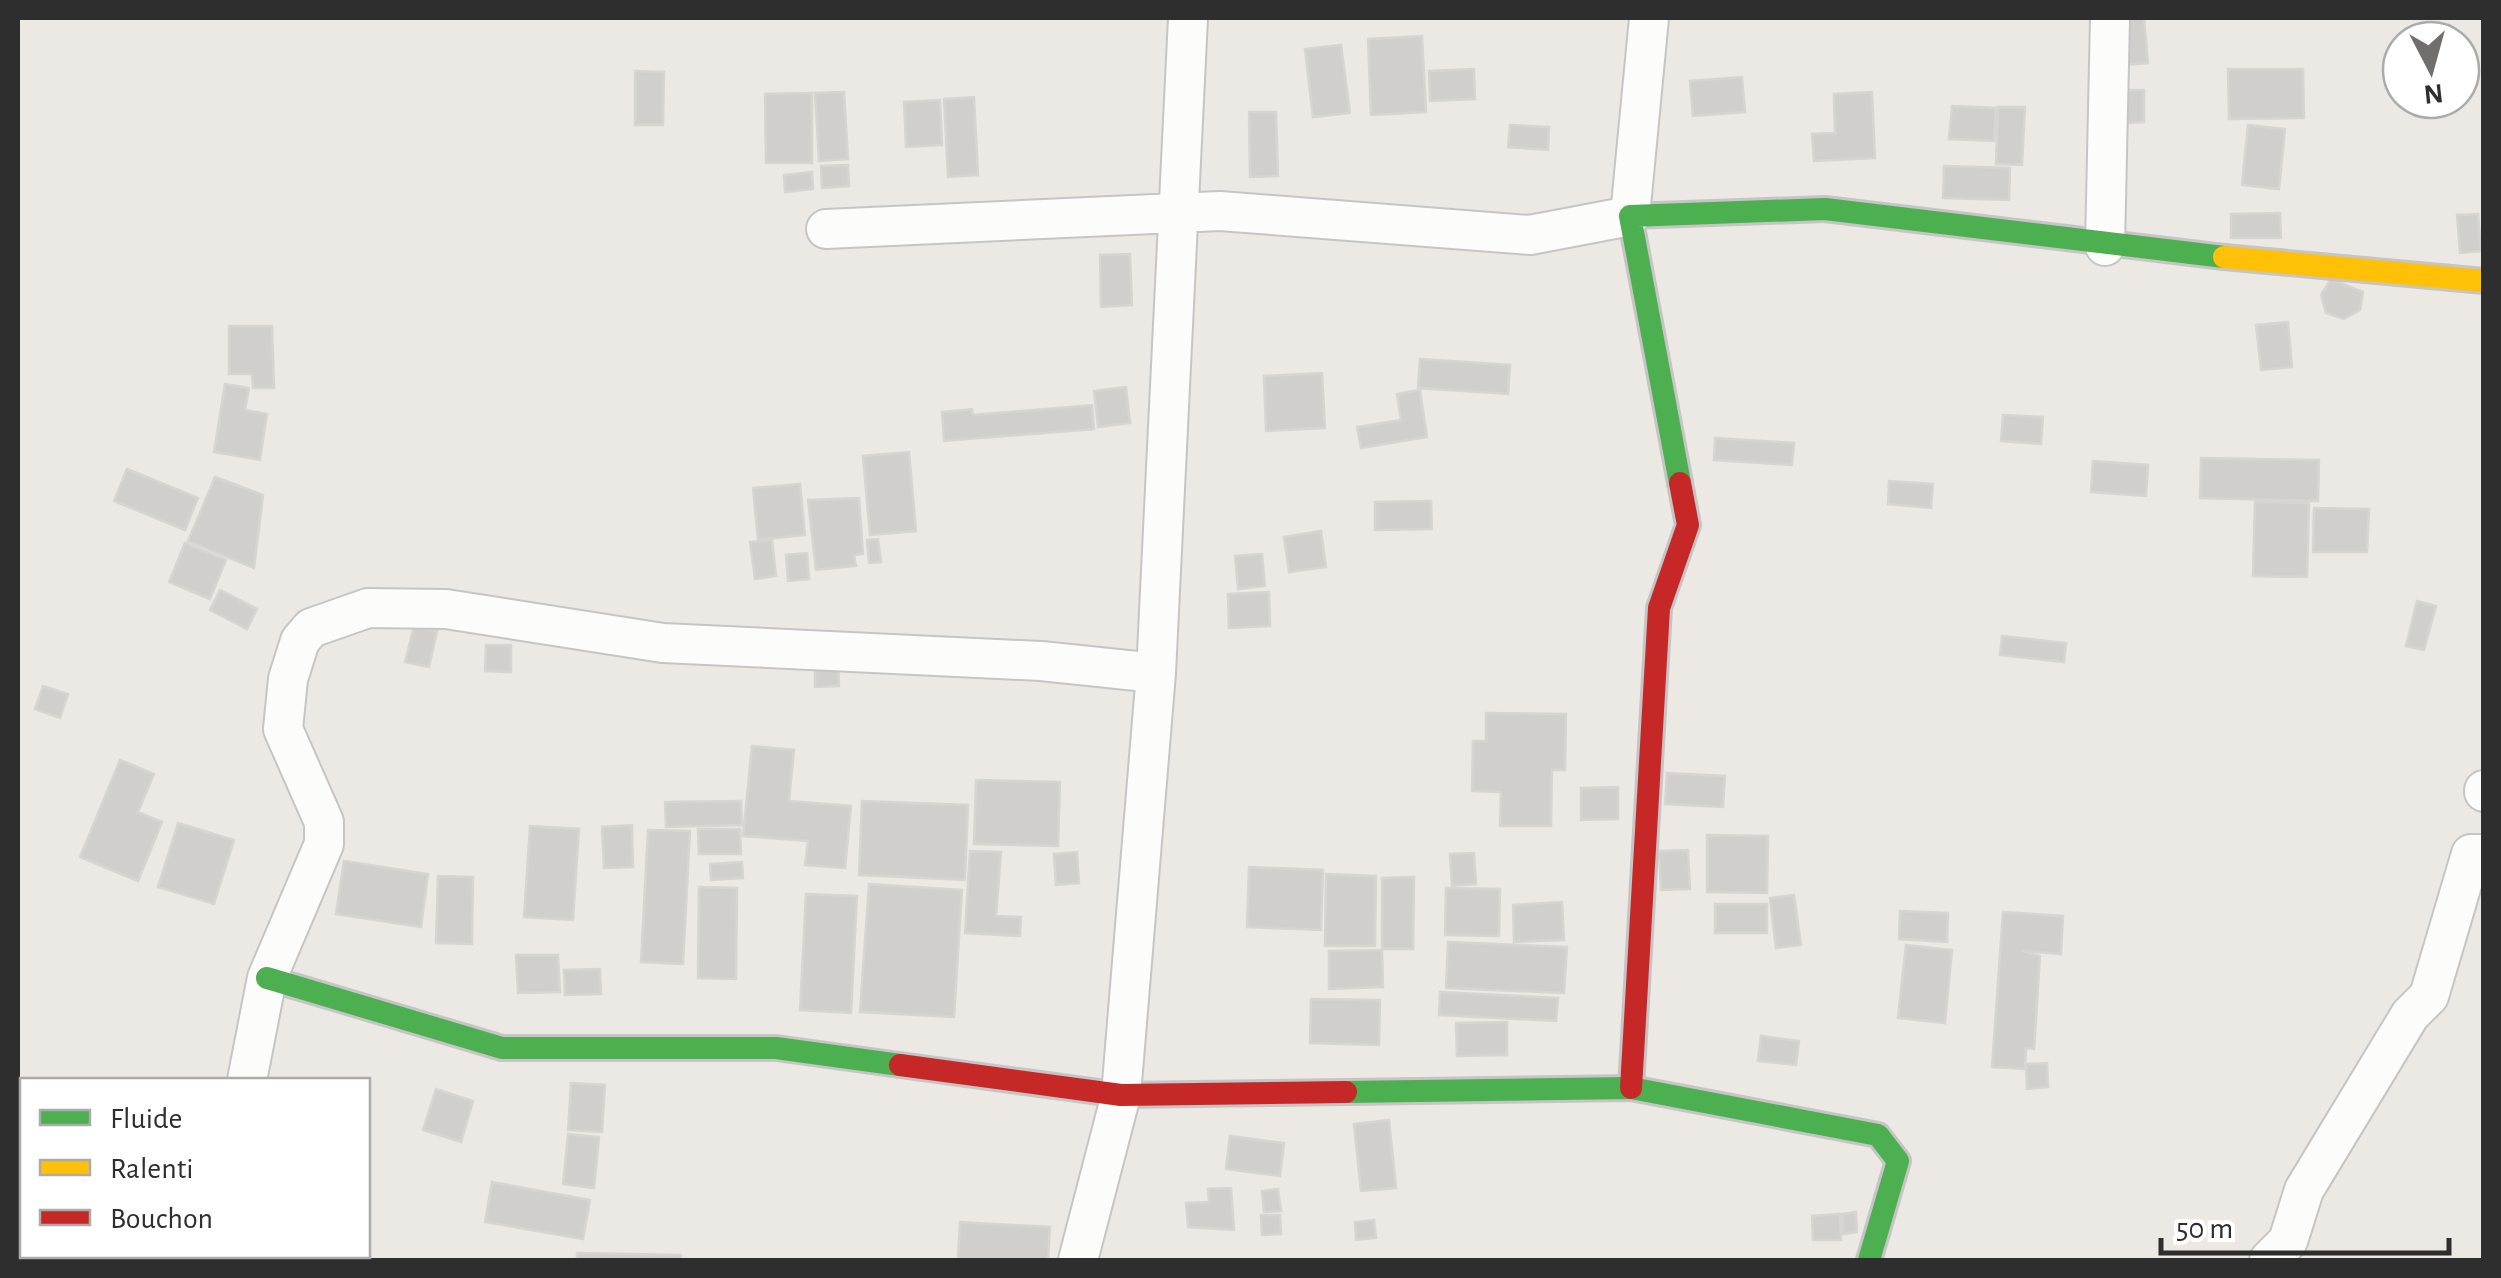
<svg xmlns="http://www.w3.org/2000/svg" width="2501" height="1278" font-family="'Alegreya Sans',sans-serif">
  <rect width="100%" height="100%" fill="#ece9e4"/>
  <!-- building -->
  <path fill="#d1cfcb" stroke="#d7d5d0" stroke-width="2.5" d="M2119,18h25l4,45 -25,2z
    M1422,36l4,76 -55,3 -3,-76z
    M1341,45l9,68 -37,4 -8,-68z
    M1474,69l1,30 -45,2 -1,-30z
    M2228,69h75l1,49 -75,1z
    M635,71l29,1 -1,53h-28z
    M1742,77l3,35 -52,4 -3,-35z
    M2124,90h20v32l-20,1z
    M844,92l4,67 -29,2 -4,-68z
    M1872,92l3,66 -61,3 -2,-27 23,-1 -1,-39z
    M812,93v70h-46l-1,-69z
    M974,97l4,78 -30,2 -4,-78z
    M940,100l2,45 -36,2 -2,-45z
    M1952,106l44,2 -2,33 -45,-2z
    M1998,107h27l-3,58 -26,-1z
    M1249,112h27l2,64 -28,1z
    M1510,125l39,2 -1,23 -40,-3z
    M2248,125l37,4 -6,60 -37,-4z
    M848,165l1,21 -27,2 -1,-22z
    M1944,166l66,2 -1,32 -66,-2z
    M812,172l1,17 -28,3 -1,-17z
    M2280,213l1,25h-50v-24z
    M2478,214l3,37 -21,2 -3,-38z
    M1130,254l2,51 -31,2 -1,-52z
    M2331,279l32,13 -3,18 -16,9 -18,-6 -5,-18z
    M2288,322l4,45 -31,3 -5,-45z
    M229,326h43l2,62h-21l-1,-14h-23z
    M1420,359l90,6 -2,29 -90,-6z
    M1322,373l3,55 -59,3 -2,-55z
    M225,384l24,4 -4,22 22,4 -7,46 -46,-8z
    M1126,387l4,36 -32,4 -4,-36z
    M1420,390l7,47 -66,11 -4,-21 44,-7 -4,-26z
    M1092,405l2,24 -150,12 -2,-29 30,-3 1,6z
    M2003,415l40,2 -2,27 -40,-3z
    M1715,438l79,5 -2,22 -78,-5z
    M909,452l7,79 -46,4 -7,-79z
    M2201,458l118,2 -1,41 -118,-3z
    M2093,461l55,4 -2,31 -55,-4z
    M127,469l71,29 -13,32 -71,-29z
    M215,477l48,18 -9,73 -66,-27z
    M1889,481l44,3 -2,24 -43,-4z
    M800,484l5,51 -47,5 -5,-52z
    M859,498l4,56 -9,1 2,11 -40,4 -8,-70z
    M1431,501l1,28 -57,1v-28z
    M2255,502l54,1 -2,74 -54,-1z
    M2314,508l55,1 -2,43h-54z
    M1321,531l5,36 -37,5 -5,-35z
    M878,539l3,23 -12,1 -2,-23z
    M772,540l4,36 -21,3 -5,-37z
    M185,543l41,17 -16,39 -41,-17z
    M807,553l2,26 -21,2 -2,-26z
    M1262,554l3,32 -27,3 -3,-33z
    M220,590l37,19 -10,20 -37,-19z
    M1269,592l1,34 -41,2 -1,-34z
    M2417,601l19,5 -12,44 -18,-4z
    M414,626l23,5 -8,36 -24,-5z
    M2002,636l64,7 -2,19 -64,-7z
    M486,645h25v27l-26,-1z
    M838,658l1,28 -24,1v-28z
    M43,686l25,8 -8,24 -25,-9z
    M1486,713l80,1 -1,56h-13l-1,56h-51l1,-34 -29,-1 1,-50h13z
    M752,746l42,4 -5,51 62,5 -6,62 -40,-3 3,-24 -65,-5z
    M120,760l34,14 -16,38 24,10 -24,59 -58,-24z
    M1667,773l58,3 -2,31 -58,-3z
    M976,780l84,2 -2,64 -84,-2z
    M1618,787v32l-37,1v-32z
    M741,801l1,24 -76,2 -1,-25z
    M862,801l106,4 -3,75 -106,-5z
    M178,823l56,17 -20,64 -56,-17z
    M632,825l1,42 -29,1 -2,-41z
    M530,826l49,3 -6,91 -49,-3z
    M698,829h42l1,25h-42z
    M648,830l42,1 -7,133 -42,-2z
    M1707,835l61,1 -1,57 -60,-1z
    M1688,850l2,39 -29,1 -2,-39z
    M970,851l31,1 -5,64 25,1 -1,19 -55,-3z
    M1077,852l2,31 -23,2 -2,-31z
    M1474,853l2,31 -24,2 -2,-32z
    M344,861l84,13 -7,53 -85,-13z
    M742,862l1,16 -32,2 -1,-16z
    M1249,867l74,3 -2,60 -74,-3z
    M1326,874l50,2 -1,70h-50z
    M438,876l35,1 -1,67 -36,-1z
    M1414,877l-1,72h-31v-71z
    M869,884l93,6 -8,127 -94,-5z
    M699,887l38,1 -1,91 -38,-1z
    M1446,888l54,1 -1,47 -54,-1z
    M806,894l51,2 -6,117 -51,-3z
    M1794,895l7,50 -25,3 -6,-50z
    M1562,902l2,38 -50,2 -1,-37z
    M1715,904h52v29h-52z
    M1900,911l48,2 -1,29 -48,-3z
    M2003,912l60,4 -2,38 -39,-3 18,5 -6,93 -8,-1 -1,21 -33,-2z
    M1448,942l119,5 -3,46 -118,-5z
    M1906,945l46,5 -7,73 -47,-5z
    M1382,950l1,37 -54,2v-38z
    M516,955h42l2,37 -42,1z
    M600,969l1,25 -36,1 -1,-25z
    M1440,992l118,6 -2,23 -117,-6z
    M1311,999l69,1 -1,45 -69,-2z
    M1507,1022v33l-50,1 -1,-33z
    M1761,1036l38,5 -3,24 -38,-4z
    M2047,1063l1,24 -21,2 -1,-25z
    M18,1082l4,1v82l-4,-2z
    M571,1083l34,2 -3,47 -34,-2z
    M436,1089l37,12 -12,41 -38,-12z
    M1389,1120l7,68 -35,3 -7,-67z
    M568,1134l31,3 -5,51 -31,-4z
    M1230,1136l54,7 -4,33 -54,-7z
    M492,1182l98,18 -7,39 -98,-17z
    M1231,1188l3,42 -46,-3 -2,-24 23,-1 -1,-13z
    M1278,1189l3,22 -17,1 -2,-21z
    M1856,1212l1,20 -14,2 -1,-20z
    M1840,1214l1,26h-28l-1,-24z
    M1261,1215h19l1,19 -19,1z
    M1374,1220l2,18 -20,2 -1,-18z
    M960,1222l90,5 -2,33h-90z
    M577,1253l104,2v5h-104z"/>
  <g fill="none" stroke-linecap="round" stroke-linejoin="round">
    <defs>
      <path id="street" d="M826,229l394,-18 310,24 100,-19 19,-198
        M2105,246l5,-228
        M2484,790v2
        M247,1080l20,-102 57,-134v-22l-41,-93 5,-50 12,-38 11,-13 57,-20 78,1 217,34 378,18 115,12
        M18,1236l4,1
        M89,1256l13,4
        M161,1260l1,-4
        M1078,1260l43,-165 35,-422 32,-655
        M2269,1260l19,-19 16,-51 106,-175 19,-19 42,-142h13"/>
      <path id="fast" d="M1680,483l-50,-267 195,-7 399,48
        M267,978l235,70h274l124,17
        M1346,1092l285,-4 247,47 20,26 -29,99"/>
      <path id="slow" d="M2224,257l260,24"/>
      <path id="jam" d="M900,1065l221,30 225,-3
        M1631,1088l28,-480 29,-83 -8,-42"/>
    </defs>
    <!-- street casing -->
    <use href="#street" stroke="#c5c5c5" stroke-width="42"/>
    <!-- fast casing -->
    <use href="#fast" stroke="#c5c5c5" stroke-width="28"/>
    <!-- slow casing -->
    <use href="#slow" stroke="#c5c5c5" stroke-width="28"/>
    <!-- jam casing -->
    <use href="#jam" stroke="#c5c5c5" stroke-width="28"/>
    <!-- street -->
    <use href="#street" stroke="#fcfcfb" stroke-width="38"/>
    <!-- fast -->
    <use href="#fast" stroke="#4caf50" stroke-width="22"/>
    <!-- slow -->
    <use href="#slow" stroke="#ffc107" stroke-width="22"/>
    <!-- jam -->
    <use href="#jam" stroke="#c62828" stroke-width="22"/>
  </g>
  <!-- border -->
  <rect width="2501" height="1278" fill="none" stroke="#2e2e2e" stroke-width="40"/>
  <!-- legend -->
  <rect x="20" y="1078" width="350" height="180" fill="#ffffff" stroke="#ababab" stroke-width="2.5"/>
  <rect x="40" y="1110" width="50" height="15" fill="#4caf50" stroke="#ababab" stroke-width="2.5"/>
  <text x="110" y="1128" font-size="30" fill="#2e2e2e">Fluide</text>
  <rect x="40" y="1160" width="50" height="15" fill="#ffc107" stroke="#ababab" stroke-width="2.5"/>
  <text x="110" y="1178" font-size="30" fill="#2e2e2e">Ralenti</text>
  <rect x="40" y="1210" width="50" height="15" fill="#c62828" stroke="#ababab" stroke-width="2.5"/>
  <text x="110" y="1228" font-size="30" fill="#2e2e2e">Bouchon</text>
  <!-- north arrow -->
  <g transform="translate(2431 70) rotate(174)"><circle r="48" fill="#ffffff" stroke="#ababab" stroke-width="2.5"/>
  <path d="M0-8L18 38L0 25L-18 38Z" fill="#706f6e"/>
  <text y="-15" font-size="28" font-weight="bold" text-anchor="middle" fill="#2e2e2e">N</text>
  </g>
  <!-- scale -->
  <path d="M2161 1238v15h288v-15" fill="none" stroke="#2e2e2e" stroke-width="5"/>
  <text x="2176" y="1238" font-size="30" fill="#2e2e2e" stroke="#ffffff" stroke-width="8" paint-order="stroke">50 m</text>
</svg>
